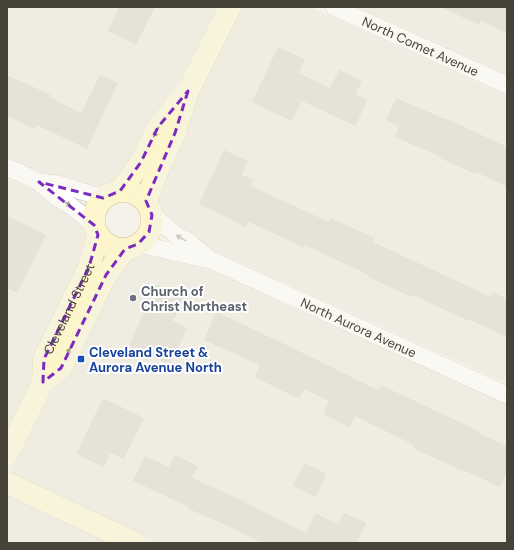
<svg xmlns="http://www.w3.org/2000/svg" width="514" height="550" font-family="'DM Sans',sans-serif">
  <rect width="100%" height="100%" fill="#f4f2ea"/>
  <!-- residential -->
  <path fill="#e8e4d8" d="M7,7h210l-35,69 -33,45 -17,35 -18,25 -13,6 -37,-11 -21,-3 -36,-16z
    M241,7h69l197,89v287l-292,-132 -19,-15 -15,-9 -20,-17 -3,-11 10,-24 17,-39 16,-50z
    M357,7h150v68z
    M7,178l28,13 14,13 16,9 16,12 4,5 2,6 -8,27 -45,91 -1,4v19l-26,53z
    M141,255l66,14 300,135v139h-349l-148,-69 44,-87 14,-11 3,-3 44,-92 16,-22z
    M7,494l105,49h-105z"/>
  <!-- building -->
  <path fill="#d6cfbf" d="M119,7h36l-19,38 -28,-14z
    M441,7h66v26l-26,-12 -2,4z
    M278,47l27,12 -6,14 31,15 9,-18 23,11 -6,13 12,6 -13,26 -53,-25 -10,20 -40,-19z
    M7,75l44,20 -2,2 32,16 19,-38 18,8 -31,66 -50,-24 -2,4 -28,-13z
    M396,98l49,21v-1l62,29v40l-31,-15 -1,2 -35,-16 1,-1 -46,-20 4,-11 -13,-6z
    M224,150l24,11 -6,14 12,5 -3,6 78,36 2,-4 44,20 -2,4 118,55 1,-5 15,7v38l-37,-17 -1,1 -56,-26 -1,2 -44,-20 1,-2 -64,-30 -1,3 -55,-26 -3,5 -47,-23z
    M7,216l39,19 -29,58 -10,-5z
    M156,284l29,13 -12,24 14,7 -17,37 -41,-19z
    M216,312l58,27 104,51 3,-5 99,47v2l27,12v25l-7,16 -37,-17 -1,1 -49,-23 1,-3 -59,-29 -5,12 -27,-14 6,-13 -25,-12 -5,10 -45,-22 6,-12 -56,-25z
    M103,398l41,20 -20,41 -14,-6 -6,14 -28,-13z
    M175,455l23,11 -6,12 54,24v1l60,30 9,-20 23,11 6,-11 22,10 -9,20h-94l-29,-14 -47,-21v-2l-54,-25 12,-25 24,11z
    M305,463l22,11 -11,23 -23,-11z"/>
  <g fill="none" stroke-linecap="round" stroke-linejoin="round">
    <defs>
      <g id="street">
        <path id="s1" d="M334,7l173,78"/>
        <path d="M7,167l32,15 23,3 41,13"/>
        <path d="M39,182l17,15 15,9 23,19"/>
        <path d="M152,215l24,20 14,8 19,16"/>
        <path id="s2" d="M138,244c24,5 48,11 73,16l296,135"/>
      </g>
      <g id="secondary">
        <path d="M120,191l21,-29 17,-35 23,-28"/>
        <circle cx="123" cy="220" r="29"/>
        <path d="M146,201l12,-31 17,-37 13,-42 42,-84"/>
        <path id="s3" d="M43,382l1,-23 45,-92 9,-32"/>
        <path d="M7,455l36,-73 18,-14 45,-93 19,-26"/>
        <path d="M7,483l128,60"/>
      </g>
    </defs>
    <!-- street casing -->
    <use href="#street" stroke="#c0bbac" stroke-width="18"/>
    <!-- secondary casing -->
    <use href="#secondary" stroke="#d3c89a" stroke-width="23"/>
    <!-- street -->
    <use href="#street" stroke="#fff" stroke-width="17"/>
    <!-- secondary -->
    <use href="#secondary" stroke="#fdf5cb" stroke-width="22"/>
  </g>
  <!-- one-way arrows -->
  <defs><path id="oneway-solid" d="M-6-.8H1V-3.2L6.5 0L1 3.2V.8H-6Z"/></defs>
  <g fill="#99937a">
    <use href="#oneway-solid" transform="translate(156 132) rotate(118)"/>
    <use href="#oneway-solid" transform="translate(68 353) rotate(-64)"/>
  </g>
  <g fill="#9a9892">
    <use href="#oneway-solid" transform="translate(66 203) rotate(31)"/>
    <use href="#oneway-solid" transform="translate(181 238) rotate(-148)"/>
  </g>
  <!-- marked area -->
  <path d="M0 0H514V550H0ZM188,91l-13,42 -29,68 6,14 -3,17 -11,12 -13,5 -19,26 -45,93 -18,14 1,-23 45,-92 9,-32 -4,-10 -55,-43 64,16 17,-7 21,-29 17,-35z" fill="#f4f2ea" fill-opacity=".55" fill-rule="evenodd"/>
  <path fill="none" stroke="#7b2cbf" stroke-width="3" stroke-dasharray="8 5" stroke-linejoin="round" d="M188,91l-13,42 -29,68 6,14 -3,17 -11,12 -13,5 -19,26 -45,93 -18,14 1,-23 45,-92 9,-32 -4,-10 -55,-43 64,16 17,-7 21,-29 17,-35z"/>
  <!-- markers -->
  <circle fill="#6b7280" stroke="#fff" stroke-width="1.5" cx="133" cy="298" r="4"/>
  <rect fill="#1a4fb4" stroke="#fff" stroke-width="1.5" x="77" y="355" width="8" height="8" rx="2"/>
  <g text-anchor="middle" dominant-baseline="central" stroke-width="4" stroke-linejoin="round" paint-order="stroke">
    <!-- street labels -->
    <g font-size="13" fill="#484338" stroke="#fff">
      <text stroke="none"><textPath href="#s1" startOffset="95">North Comet Avenue</textPath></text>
      <text stroke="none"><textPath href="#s3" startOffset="79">Cleveland Street</textPath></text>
      <text stroke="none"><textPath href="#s2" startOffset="237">North Aurora Avenue</textPath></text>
    </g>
    <!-- worship labels -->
    <g font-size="13" font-weight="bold" fill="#5b616d" stroke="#fff" text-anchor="start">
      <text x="141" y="291">Church of<tspan x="141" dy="15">Christ Northeast</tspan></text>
    </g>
    <!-- transit labels -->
    <g font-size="13" font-weight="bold" fill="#164399" stroke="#fff" text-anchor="start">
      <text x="89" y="352">Cleveland Street &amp;<tspan x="89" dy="15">Aurora Avenue North</tspan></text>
    </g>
  </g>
  <!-- border -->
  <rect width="514" height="550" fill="none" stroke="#484338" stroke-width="16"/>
</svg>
